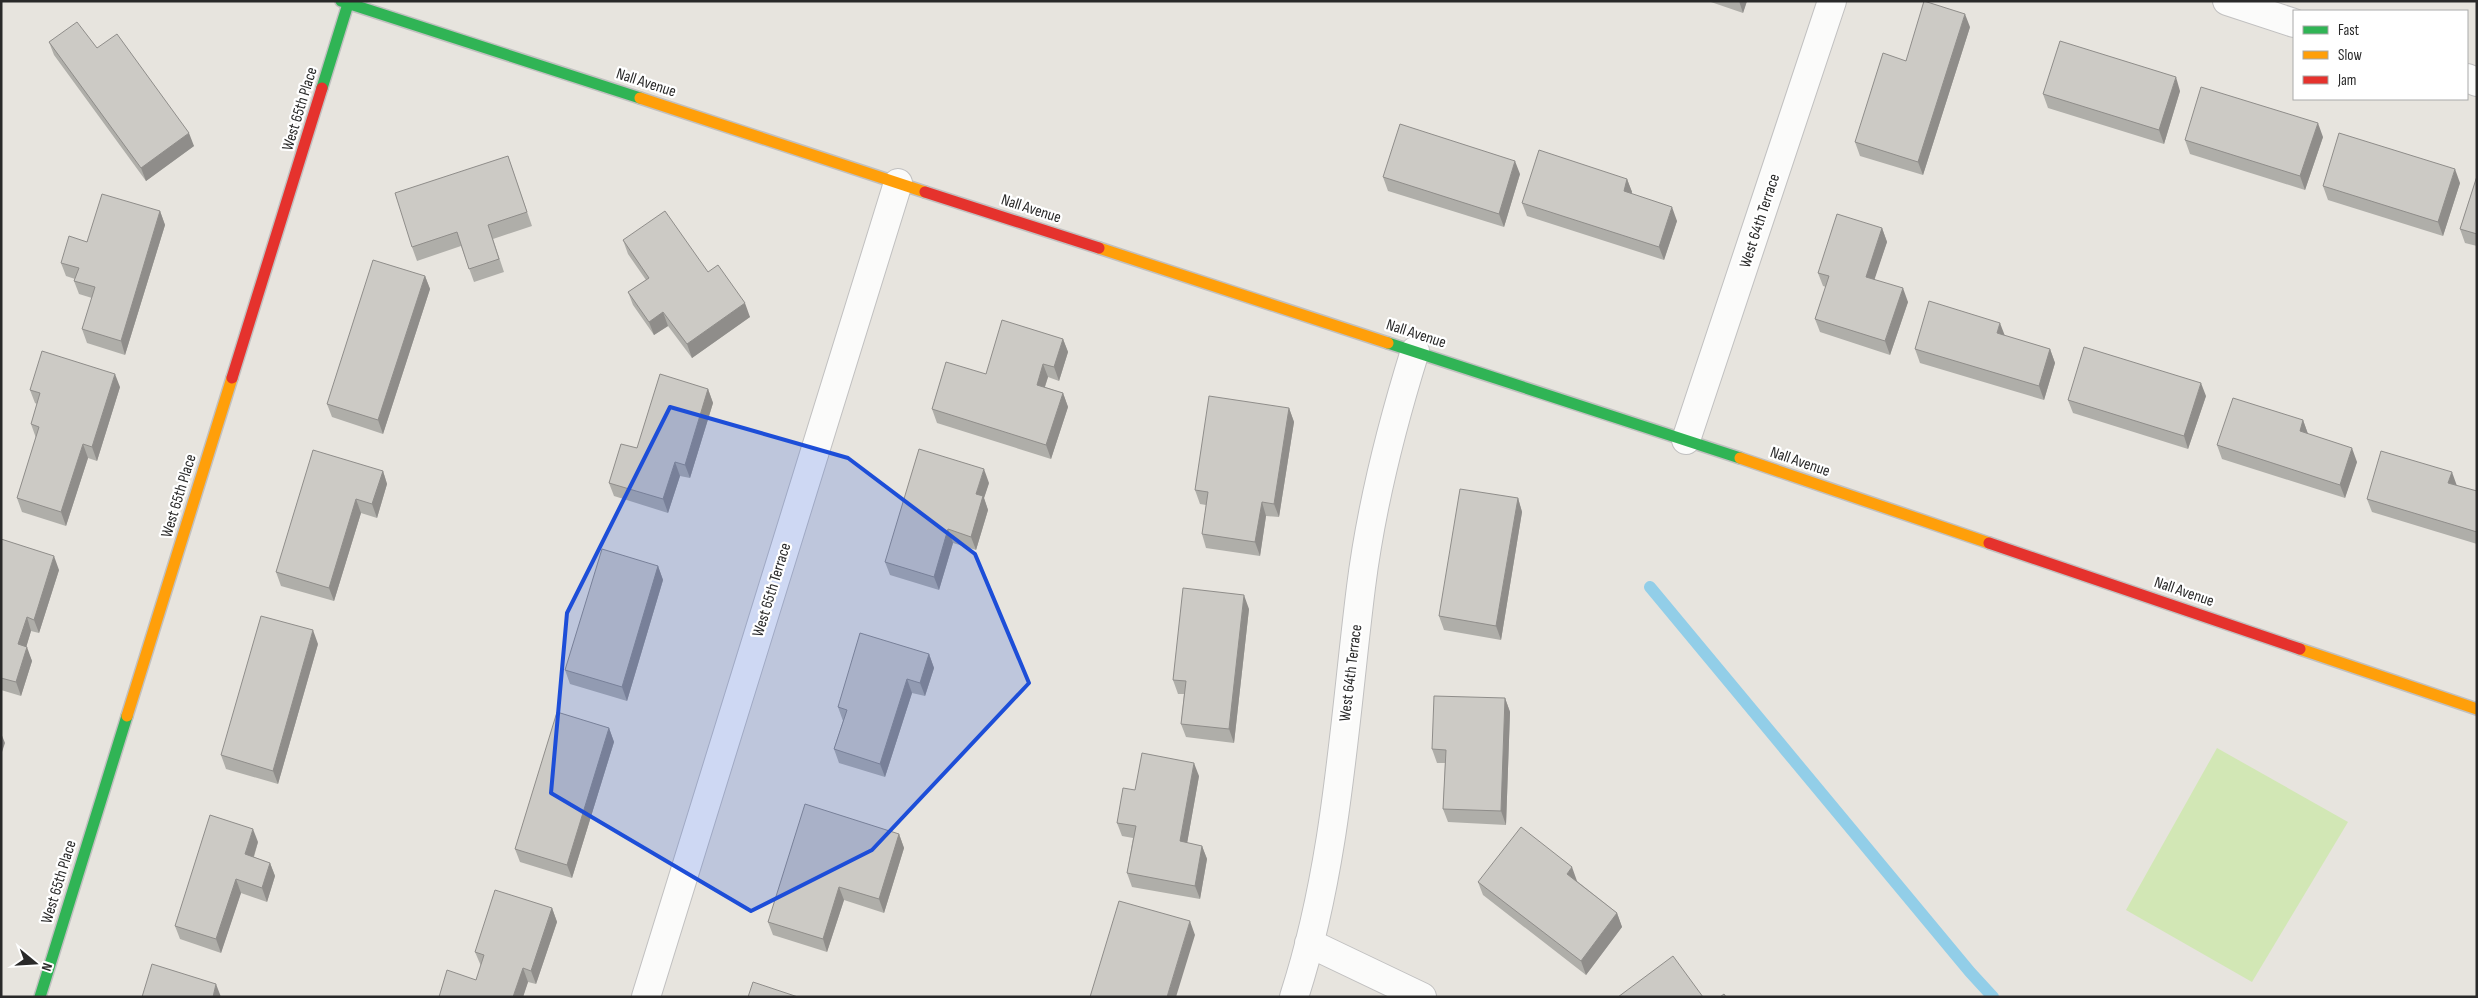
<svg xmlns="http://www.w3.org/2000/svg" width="2478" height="998" font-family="'Sofia Sans Condensed',sans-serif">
  <rect width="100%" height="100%" fill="#e7e4de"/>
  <!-- pitch -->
  <path fill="#d2e7b5" d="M2217,748l131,74 -96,160 -126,-72z"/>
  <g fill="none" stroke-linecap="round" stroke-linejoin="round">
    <!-- stream -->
    <path stroke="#92cee8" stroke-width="12" d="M1650,587l320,385 23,25"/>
    <defs>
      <path id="street" d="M2227,1l67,22
        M2467,78l10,4
        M1686,440l146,-439
        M1309,943l113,54
        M646,997l252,-814
        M1294,997c43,-132 50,-274 67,-410 10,-80 30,-159 54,-236"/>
      <path id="fast" d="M341,1l299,97
        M322,88l26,-84
        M1388,343l352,115
        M40,997l87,-281"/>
      <path id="slow" d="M640,98l285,94
        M1099,248l289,95
        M1740,458l249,85
        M2300,649l177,60
        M127,716l105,-338"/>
      <path id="jam" d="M925,192l174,56
        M232,378l90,-290
        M1989,543l311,106"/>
    </defs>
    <!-- street casing -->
    <use href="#street" stroke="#c1c0c0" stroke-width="30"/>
    <!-- fast casing -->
    <use href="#fast" stroke="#c1c0c0" stroke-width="14"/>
    <!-- slow casing -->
    <use href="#slow" stroke="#c1c0c0" stroke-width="14"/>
    <!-- jam casing -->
    <use href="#jam" stroke="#c1c0c0" stroke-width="14"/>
    <!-- street -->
    <use href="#street" stroke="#fbfbfa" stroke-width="28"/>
    <!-- fast -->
    <use href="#fast" stroke="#30b455" stroke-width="11"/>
    <!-- slow -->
    <use href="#slow" stroke="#ff9f0a" stroke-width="11"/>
    <!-- jam -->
    <use href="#jam" stroke="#e5322d" stroke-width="11"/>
  </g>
  <!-- wall -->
  <path fill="#afaea9" d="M1708,1h39l-4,12z
    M1970,27l-47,148 -63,-19 -5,-14 51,-81z
    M49,42l48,6 97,98 -48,35 -92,-126z
    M2180,91l-16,53 -116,-36 -5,-14z
    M2323,137l-18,53 -115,-36 -5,-14z
    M508,156l24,70 -39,13 11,33 -30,10 -13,-36 -44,15 -5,-14z
    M1520,174l-16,53 -116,-36 -5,-14z
    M2477,176v70l-12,-3 -5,-14z
    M1627,179l5,13 -1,2 46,27 -13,39 -137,-44 -5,-13z
    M2460,183l-17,53 -115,-36 -5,-14z
    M160,211l5,14 -40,130 -38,-12 -5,-14 10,-31 -13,-4 -5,-13 1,-2 -9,-3 -5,-13 26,-21z
    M1882,228l5,14 -13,37 34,23 -18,53 -70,-23 -5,-13 11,-32 -3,-1 -5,-13z
    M623,240l85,32 42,45 -58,41 -24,-32 -14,9 -21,-30 -5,-13 18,-12 -18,-26z
    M425,276l5,13 -47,145 -51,-17 -5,-13z
    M2005,336l45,13 5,14 -11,37 -124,-37 -5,-14z
    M1063,339l5,13 -9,29 -11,-4 -3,10 18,6 5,14 -17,52 -114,-36 -5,-14 54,-35z
    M120,387l-23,74 -9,-3 -22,68 -44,-14 -5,-14 19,-60 -5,-14 6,-20 -2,-1 -5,-13z
    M708,389l5,14 -23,75 -10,-2 -12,37 -54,-17 -5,-13 28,-35z
    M2206,396l-18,53 -115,-36 -5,-13z
    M1289,408l5,14 -15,95 -13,-1 -6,40 -54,-8 -4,-14 4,-29 -6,-1 -5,-14z
    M2303,420l5,14 49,28 -12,36 -123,-39 -5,-14z
    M383,471l4,13 -10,34 -16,-5 -27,88 -53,-15 -5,-14z
    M989,483l-5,15 4,12 -12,40 -23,-7 -14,47 -49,-15 -5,-13z
    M2477,491v53l-105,-32 -5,-13z
    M1518,498l4,14 -21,128 -57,-10 -5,-14z
    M1,539l58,31 -20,63 -8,-2 -5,16 6,14 -11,35 -20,-6z
    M658,566l5,14 -36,121 -57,-17 -5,-14z
    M1249,609l-15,134 -48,-6 -5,-13 3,-30h-6l-5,-14z
    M318,644l-40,140 -52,-15 -5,-14z
    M929,654l5,14 -9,28 -13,-3 -27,84 -46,-14 -5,-14 9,-28 -5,-14z
    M1505,698l5,14 -4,113 -58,-3 -5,-13 2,-46h-8l-5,-14z
    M609,728l5,14 -42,136 -52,-16 -5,-13z
    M1199,776l-12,67 15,3 5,13 -7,40 -68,-12 -5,-14 6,-35 -11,-2 -5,-13 18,-33z
    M899,834l5,14 -20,65 -40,-13 -17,52 -54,-17 -5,-13z
    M258,842l-4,15 16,6 5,13 -8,26 -26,-9 -20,60 -41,-14 -5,-13z
    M1577,881l40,32 5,14 -36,48 -103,-80 -5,-13z
    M552,908l5,14 -21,62 -8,-2 -5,15h-84l37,-17 5,-14 -6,-14z"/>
  <!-- shaded-wall -->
  <path fill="#8f8d8a" d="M1739,1h8l-4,12z
    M1965,14l5,13 -47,148 -5,-13z
    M2176,77l4,14 -16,53 -5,-14z
    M2318,123l5,14 -18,53 -5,-14z
    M189,133l5,13 -48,35 -5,-13z
    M1515,161l5,13 -16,53 -5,-13z
    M2455,169l5,14 -17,53 -5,-14z
    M1627,179l5,13 -4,13 -4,-14z
    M1672,207l5,14 -13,39 -5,-13z
    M160,211l5,14 -40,130 -4,-14z
    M1882,228l5,14 -16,48 -5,-13z
    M425,276l5,13 -47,145 -5,-14z
    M1903,288l5,14 -18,53 -5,-14z
    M745,303l5,14 -58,41 -5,-14z
    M663,312l5,14 -14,9 -5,-13z
    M2000,323l5,13 -8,-3z
    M1063,339l5,13 -9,29 -5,-14z
    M2050,349l5,14 -11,37 -5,-14z
    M1043,364l5,13 -7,21 -4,-13z
    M115,374l5,13 -23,74 -5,-14z
    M2201,383l5,13 -18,53 -4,-13z
    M708,389l5,14 -23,75 -5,-13z
    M1063,393l5,14 -17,52 -5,-14z
    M1289,408l5,14 -15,95 -5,-13z
    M2303,420l5,14 -8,-3z
    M83,444l5,14 -22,68 -5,-14z
    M2352,448l5,14 -12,36 -5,-13z
    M675,462l5,14 -12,37 -5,-14z
    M984,469l5,14 -5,15 4,12 -12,40 -5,-13 5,-43z
    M383,471l4,13 -10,34 -5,-14z
    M2452,472l5,14 -9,-3z
    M1518,498l4,14 -21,128 -5,-14z
    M356,499l5,14 -27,88 -5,-13z
    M1262,502l4,14 -6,40 -5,-14z
    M948,529l5,14 -14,47 -5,-13z
    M54,556l5,14 -20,63 -5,-13z
    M658,566l5,14 -36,121 -5,-14z
    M1244,595l5,14 -15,134 -5,-14z
    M27,617l4,14 -8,27 -5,-14z
    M313,630l5,14 -40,140 -5,-13z
    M27,647l5,14 -11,35 -5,-14z
    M929,654l5,14 -9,28 -5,-13z
    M907,679l5,14 -27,84 -5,-13z
    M1505,698l5,14 -4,113 -5,-14z
    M609,728l5,14 -42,136 -5,-13z
    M1,733l4,10 -4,12z
    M1194,763l5,13 -14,79 -5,-14z
    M253,829l5,13 -8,26 -5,-14z
    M899,834l5,14 -20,65 -5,-14z
    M1202,846l5,13 -7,40 -5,-13z
    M270,863l5,13 -8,26 -5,-14z
    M1572,867l5,14 -5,6 -5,-13z
    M236,879l5,14 -20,60 -5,-14z
    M839,887l5,13 -17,52 -4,-13z
    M552,908l5,14 -21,62 -5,-13z
    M1617,913l5,14 -36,48 -5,-14z
    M1190,921l5,14 -19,62h-9z
    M523,968l5,14 -5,15h-10z
    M216,984l5,13h-8z"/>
  <!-- building -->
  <path fill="#cccac5" stroke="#8f8d8a" d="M1924,1l41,13 -47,148 -63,-20 28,-89 23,8z
    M77,22l20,26 20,-14 72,99 -48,35 -92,-126z
    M2060,41l116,36 -17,53 -116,-36z
    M2201,87l117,36 -18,53 -115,-36z
    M1400,124l115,37 -16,53 -116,-37z
    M2339,133l116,36 -17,53 -115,-36z
    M1539,150l88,29 -3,12 48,16 -13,40 -137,-44z
    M508,156l19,56 -39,13 11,34 -30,10 -12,-37 -45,15 -17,-54z
    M2477,176v58l-17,-5z
    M102,194l58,17 -39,130 -39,-12 13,-42 -21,-6 5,-13 -18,-5 8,-27 18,6z
    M665,211l43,61 10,-7 27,38 -58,41 -24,-32 -14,10 -21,-30 21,-14 -26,-38z
    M1837,214l45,14 -16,49 37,11 -18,53 -70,-22 14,-43 -11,-3z
    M373,260l52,16 -47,144 -51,-16z
    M1929,301l71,22 -3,10 53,16 -11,37 -124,-37z
    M1002,320l61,19 -9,28 -11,-3 -6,21 26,8 -17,52 -114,-36 14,-47 40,12z
    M2084,347l117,36 -17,53 -116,-36z
    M42,351l73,23 -23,73 -9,-3 -22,68 -44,-14 22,-71 -8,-3 9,-31 -10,-3z
    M660,374l48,15 -23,76 -10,-3 -12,37 -54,-16 12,-39 16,4z
    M1209,396l80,12 -15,96 -12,-2 -7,40 -53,-8 6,-42 -13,-2z
    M2233,398l70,22 -3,11 52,17 -12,37 -123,-40z
    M919,449l65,20 -8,25 7,2 -12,41 -23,-8 -14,48 -49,-15z
    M313,450l70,21 -11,33 -16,-5 -27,89 -53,-16z
    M2381,451l71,21 -4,11 29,8v41l-110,-33z
    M1460,489l58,9 -22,128 -57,-10z
    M1,539l53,17 -20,64 -7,-3 -9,27 9,3 -11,35 -15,-4z
    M602,549l56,17 -36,121 -57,-17z
    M1183,588l61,7 -15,134 -48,-5 5,-43 -13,-1z
    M261,616l52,14 -40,141 -52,-16z
    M860,633l69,21 -9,29 -13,-4 -27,85 -46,-15 13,-39 -9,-3z
    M1434,696l71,2 -4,113 -58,-2 3,-59 -14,-1z
    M557,712l52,16 -42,137 -52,-16z
    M1142,753l52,10 -14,78 22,5 -7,40 -68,-13 9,-47 -19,-3 6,-35 12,2z
    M805,804l94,30 -20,65 -40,-12 -16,52 -55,-17z
    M210,815l43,14 -8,25 25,9 -8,25 -26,-9 -20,60 -41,-13z
    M1521,827l51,40 -5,7 50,39 -36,48 -103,-79z
    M495,890l57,18 -21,63 -8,-3 -10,29h-74l8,-27 29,10 8,-25 -9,-3z
    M1119,901l71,20 -23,76h-77z
    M1673,956l30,41h-85z
    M152,964l64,20 -3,13h-71z
    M753,982l45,15h-50z
    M1724,994l2,3h-6z"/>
  <!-- marked area -->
  <path fill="#1d4ed8" fill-opacity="0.2" stroke="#1d4ed8" stroke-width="4" stroke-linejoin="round" d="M670,407l178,51 127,96 54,129 -157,167 -121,61 -200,-118 16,-180z"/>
  <g text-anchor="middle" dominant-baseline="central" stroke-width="4.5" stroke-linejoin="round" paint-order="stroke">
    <!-- street labels -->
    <g font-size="16" fill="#292929" stroke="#fff">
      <text transform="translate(646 83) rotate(18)">Nall Avenue</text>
      <text transform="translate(300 109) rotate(-73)">West 65th Place</text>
      <text transform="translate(1031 209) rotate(18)">Nall Avenue</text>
      <text transform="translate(1760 221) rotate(-72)">West 64th Terrace</text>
      <text transform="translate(1416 334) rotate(18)">Nall Avenue</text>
      <text transform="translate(1800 462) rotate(19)">Nall Avenue</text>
      <text transform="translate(179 496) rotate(-73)">West 65th Place</text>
      <text transform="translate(772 590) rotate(-73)">West 65th Terrace</text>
      <text transform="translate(2184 592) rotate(19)">Nall Avenue</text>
      <text transform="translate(1351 673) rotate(-83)">West 64th Terrace</text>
      <text transform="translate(59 882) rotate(-73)">West 65th Place</text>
    </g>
  </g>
  <!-- border -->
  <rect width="2478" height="998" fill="none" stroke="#292929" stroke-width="5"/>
  <!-- legend -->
  <rect x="2293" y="10" width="175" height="90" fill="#ffffff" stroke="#a9a9a9"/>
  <rect x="2303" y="26" width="25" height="8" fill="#30b455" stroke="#a9a9a9"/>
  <text x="2338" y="35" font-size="15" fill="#292929">Fast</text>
  <rect x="2303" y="51" width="25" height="8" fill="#ff9f0a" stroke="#a9a9a9"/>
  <text x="2338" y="60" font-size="15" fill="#292929">Slow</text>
  <rect x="2303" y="76" width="25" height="8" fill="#e5322d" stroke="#a9a9a9"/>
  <text x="2338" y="85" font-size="15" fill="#292929">Jam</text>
  <!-- north arrow -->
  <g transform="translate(35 963) rotate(108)" stroke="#ffffff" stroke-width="4" paint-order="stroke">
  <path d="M0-4L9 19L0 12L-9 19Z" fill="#292929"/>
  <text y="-8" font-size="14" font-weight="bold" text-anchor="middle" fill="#292929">N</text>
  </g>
</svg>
